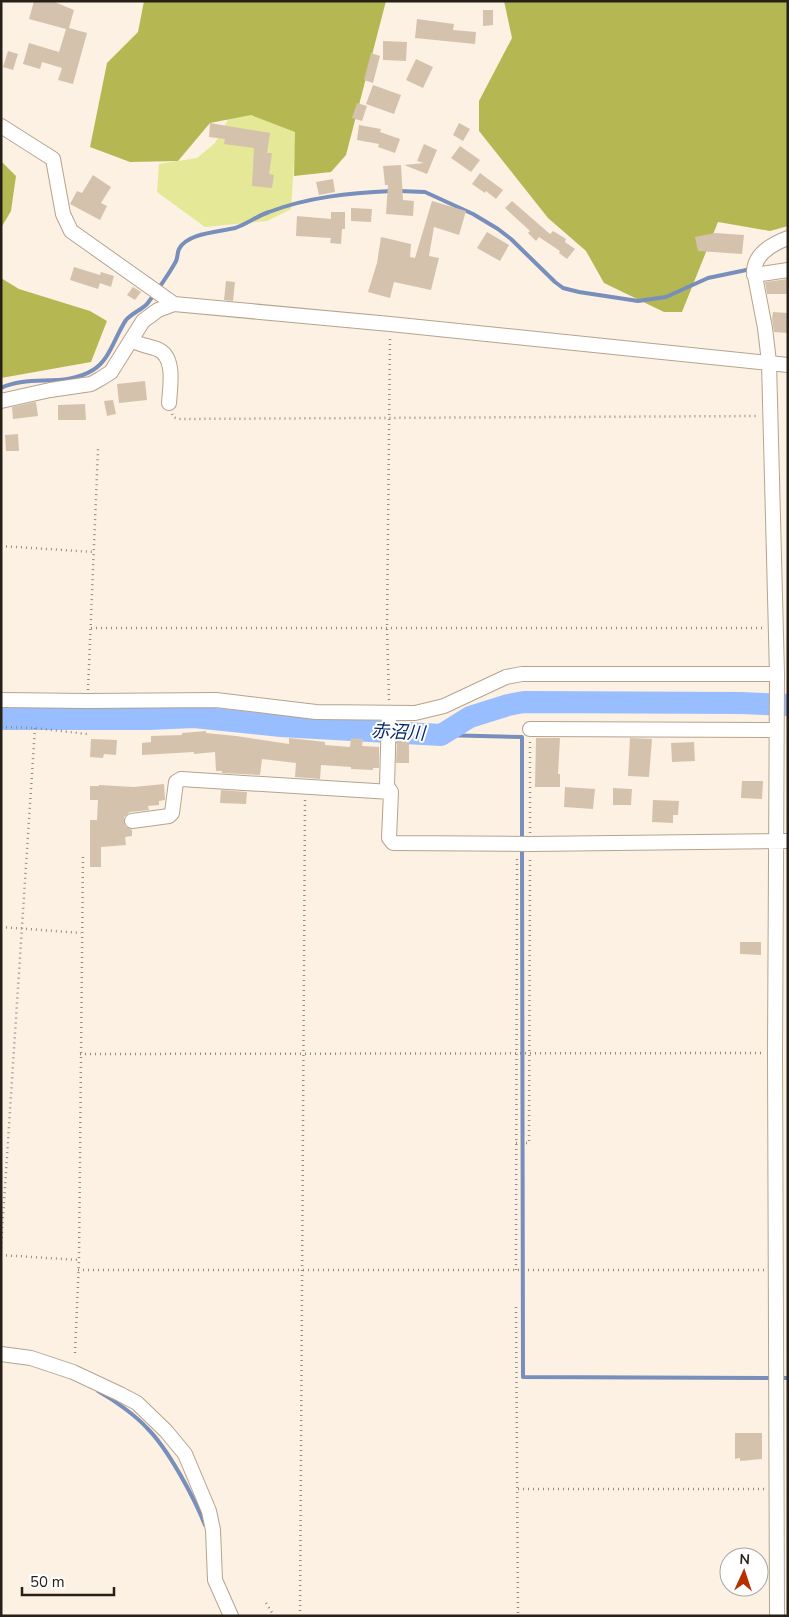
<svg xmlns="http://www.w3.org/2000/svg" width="789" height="1617" font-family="'Nunito Sans','Noto Sans JP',sans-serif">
  <rect width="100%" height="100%" fill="#fdf1e4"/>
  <!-- green -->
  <path fill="#e4e897" d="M251,115l35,10 10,7 -5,77 -24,12 -62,6 -48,-35 2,-28 38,-6 18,-15 15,-27z"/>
  <!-- forest -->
  <path fill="#b5b852" d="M144,1h242l-40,154 -15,17 -37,4 1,-44 -44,-17 -41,8 -32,38 -48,1 -40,-15 17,-84 31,-31z
    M504,1h284v225l-18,5 -52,-9 -36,90h-18l-60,-29 -18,-32 -38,-33 -69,-87v-30l33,-63z
    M1,161l15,15 -5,35 -10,17z
    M1,278l18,11 71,22 17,10 -16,41 -90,16z"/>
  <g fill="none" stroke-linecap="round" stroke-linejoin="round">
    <!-- stream -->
    <path stroke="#778fba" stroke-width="4" d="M399,191l26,1 48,22 25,15 13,10 44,43 8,6 16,4 59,9 28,-4 42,-19 43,-9
      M1,388c29,-14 63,0 92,-18 17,-10 22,-34 33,-50 6,-7 15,-10 21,-16 10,-13 20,-27 28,-41 3,-4 2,-10 4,-14 8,-16 40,-17 56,-21 12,-4 22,-12 34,-16 39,-15 81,-19 123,-21
      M441,735l81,2v104
      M522,848l1,529 265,1
      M98,1391c16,9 37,24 49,37 21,21 47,69 58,97"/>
    <!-- river -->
    <path stroke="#99beff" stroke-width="22" d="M1,719h148l45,-2 87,9 160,9 29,-18 38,-12 16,-3 217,1 47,2"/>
  </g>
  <!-- building -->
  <path fill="#d4c2ac" d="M34,1h18l22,9 -5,18 18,5 -14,51 -15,-4 4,-12 -20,-6 -2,7 -17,-5 6,-21 30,9 7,-23 -37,-10z
    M483,10h10v15l-10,1z
    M417,19l37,5 -1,6 23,2 -1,12 -60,-6z
    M383,41l24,1 -1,19 -23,-1z
    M8,51l10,3 -5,16 -10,-3z
    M371,53l9,3 -7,27 -9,-3z
    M416,59l17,8 -10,21 -17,-8z
    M373,85l28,10 -7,19 -28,-10z
    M357,103l10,3 -5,15 -10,-3z
    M210,123l60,10 -3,20h5l-3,21 5,1 -2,13 -20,-2 2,-38 -30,-4 1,-5 -16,-2z
    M459,123l11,6 -7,12 -10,-6z
    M359,125l22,4 -1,3 20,7 -5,14 -17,-6 1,-3 -22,-4z
    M424,144l13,6 -10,24 -23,-9 20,-2 -7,-2z
    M460,146l20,14 -9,12 -20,-14z
    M401,165l2,35 11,1 -1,15 -27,-2 2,-29h-3l-2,-19z
    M480,173l23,17 -7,9 -10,-8 -1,2 -13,-9z
    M93,175l18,12 -10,16 6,3 -7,14 -30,-16 7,-13 5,2z
    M333,179l2,13 -16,3 -3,-13z
    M432,201l34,10 -7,24 -25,-8 -5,29 10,2 -8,32 -37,-8 -4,16 -22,-6 9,-29 4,-26 30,7 -1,13 5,1z
    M512,201l38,33 3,-3 13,8 -1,3 10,7 -8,10 -8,-6 1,-2 -21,-14 -3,4 -8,-8 2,-2 -25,-23z
    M351,208l21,1 -1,13 -20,-1z
    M331,212h14v17h-3l-1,15 -11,-1 1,-5 -35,-2 1,-20 34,3z
    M487,232l22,13 -9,16 -23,-13z
    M715,233l29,2 -2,19 -44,-3 -3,-14z
    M74,267l26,8 1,-3 13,4 -3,11 -11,-4 -2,6 -28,-9z
    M788,279v15h-21l-2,-12z
    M226,281l9,1 -2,19 -9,-1z
    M133,287l8,5 -6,8 -8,-5z
    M773,312l15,1v20l-14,-1 -2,-13z
    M145,381l2,19 -28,3 -2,-19z
    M113,400l3,14 -9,2 -3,-15z
    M35,402h1l2,14 -25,3 -1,-12z
    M85,404l1,16h-28v-15z
    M18,434l1,17h-13l-1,-16z
    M206,731v2l30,3 53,8v-6l36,4v3l25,2 1,-9 12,1 -1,7 17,1v21h-6v2l-22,-1v-2l-30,-2 -1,14 -25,-2 1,-14 -34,-4 -2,16 -38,-2v-2h-6l-1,-19 -21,2v-2l-52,3v-12l9,-1v-6l31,-1v-2z
    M536,738h24l-2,36h2v13h-25z
    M630,738l22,1 -3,38 -21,-1z
    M91,739l26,1 -1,15 -12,-1 -1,4 -13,-1z
    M397,740l12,1v22h-13z
    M694,742l1,19 -23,1 -1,-19z
    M742,781h21l-1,18 -21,-1z
    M164,784l1,16 -6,1v4l-11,1 1,4 -19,2 -6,5 1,9 7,4v6l-7,1 1,8 -25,2v20h-11v-47h7l1,-20h-8v-14h9v-1l35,2z
    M565,787l30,2 -2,20 -29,-2z
    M613,788l19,1 -1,16h-18z
    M221,790l26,2 -1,12 -26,-1z
    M653,800l26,1 -1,14h-5v8l-21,-1z
    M740,942h21v13l-21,-1z
    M735,1433h27v26l-22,2v-3l-5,1z"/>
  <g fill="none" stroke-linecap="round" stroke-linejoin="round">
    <defs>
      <path id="minor" d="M1,126l52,33 10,55 8,17 103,73 216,20 398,41
        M754,275l34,-5
        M131,340c9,5 17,6 26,9 19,7 13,38 12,54
        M1,401l49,-11 41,-6 9,-5 11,-7 32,-51 15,-11 16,-6
        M1,700l86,1 129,-1 100,12 99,1 29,-7 62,-29 16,-3h255
        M389,714l-2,72 4,6 -2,46 4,5 137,1 258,-3
        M530,729l246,1
        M132,821l37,-5 3,-3 4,-31 5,-3 210,13
        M1,1354l30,4 42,14 47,22 17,9 29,28 19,23 24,57 4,19 2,50 16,36
        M777,1616l-2,-563 2,-379 -8,-312 -4,-34 -11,-57c1,-17 18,-27 34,-33"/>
    </defs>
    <!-- minor casing -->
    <use href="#minor" stroke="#b5a38e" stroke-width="16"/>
    <!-- path -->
    <path stroke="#958b81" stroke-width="2.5" stroke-dasharray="1 4" stroke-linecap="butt" d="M172,414l1,3 5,2 581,-3
      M1,546l93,6
      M91,628h673
      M88,690l10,-241
      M389,700l-2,-72 3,-293
      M1,727l34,1 52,6
      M530,833v-92
      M1,927l80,6
      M80,1054l684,-1
      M516,1143h13l1,-287
      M1,1248l34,-520
      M1,1255l78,5
      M78,1270h686
      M516,1270l1,-414
      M516,1307l2,309
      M75,1353l4,-93 4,-407
      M518,1489h246
      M266,1603l8,13
      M300,1616l5,-816"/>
    <!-- minor -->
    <use href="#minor" stroke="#fff" stroke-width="14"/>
  </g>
  <g text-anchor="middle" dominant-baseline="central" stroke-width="4" stroke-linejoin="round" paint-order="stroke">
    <!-- water labels -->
    <g font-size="18" font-style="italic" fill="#04276b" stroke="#fff">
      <text transform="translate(398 732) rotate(3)">赤沼川</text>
    </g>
  </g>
  <!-- border -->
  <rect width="789" height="1617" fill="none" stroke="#272018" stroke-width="5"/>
  <!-- north arrow -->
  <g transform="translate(744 1572) rotate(3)"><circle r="24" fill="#ffffff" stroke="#a9a6a3"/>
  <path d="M0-4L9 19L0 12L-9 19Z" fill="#b93000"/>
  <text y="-8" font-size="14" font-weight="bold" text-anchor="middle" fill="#272018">N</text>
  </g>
  <!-- scale -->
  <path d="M22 1587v8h92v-8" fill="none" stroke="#272018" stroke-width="2.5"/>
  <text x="30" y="1587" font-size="15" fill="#272018" stroke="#ffffff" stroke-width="4" paint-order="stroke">50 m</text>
</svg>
